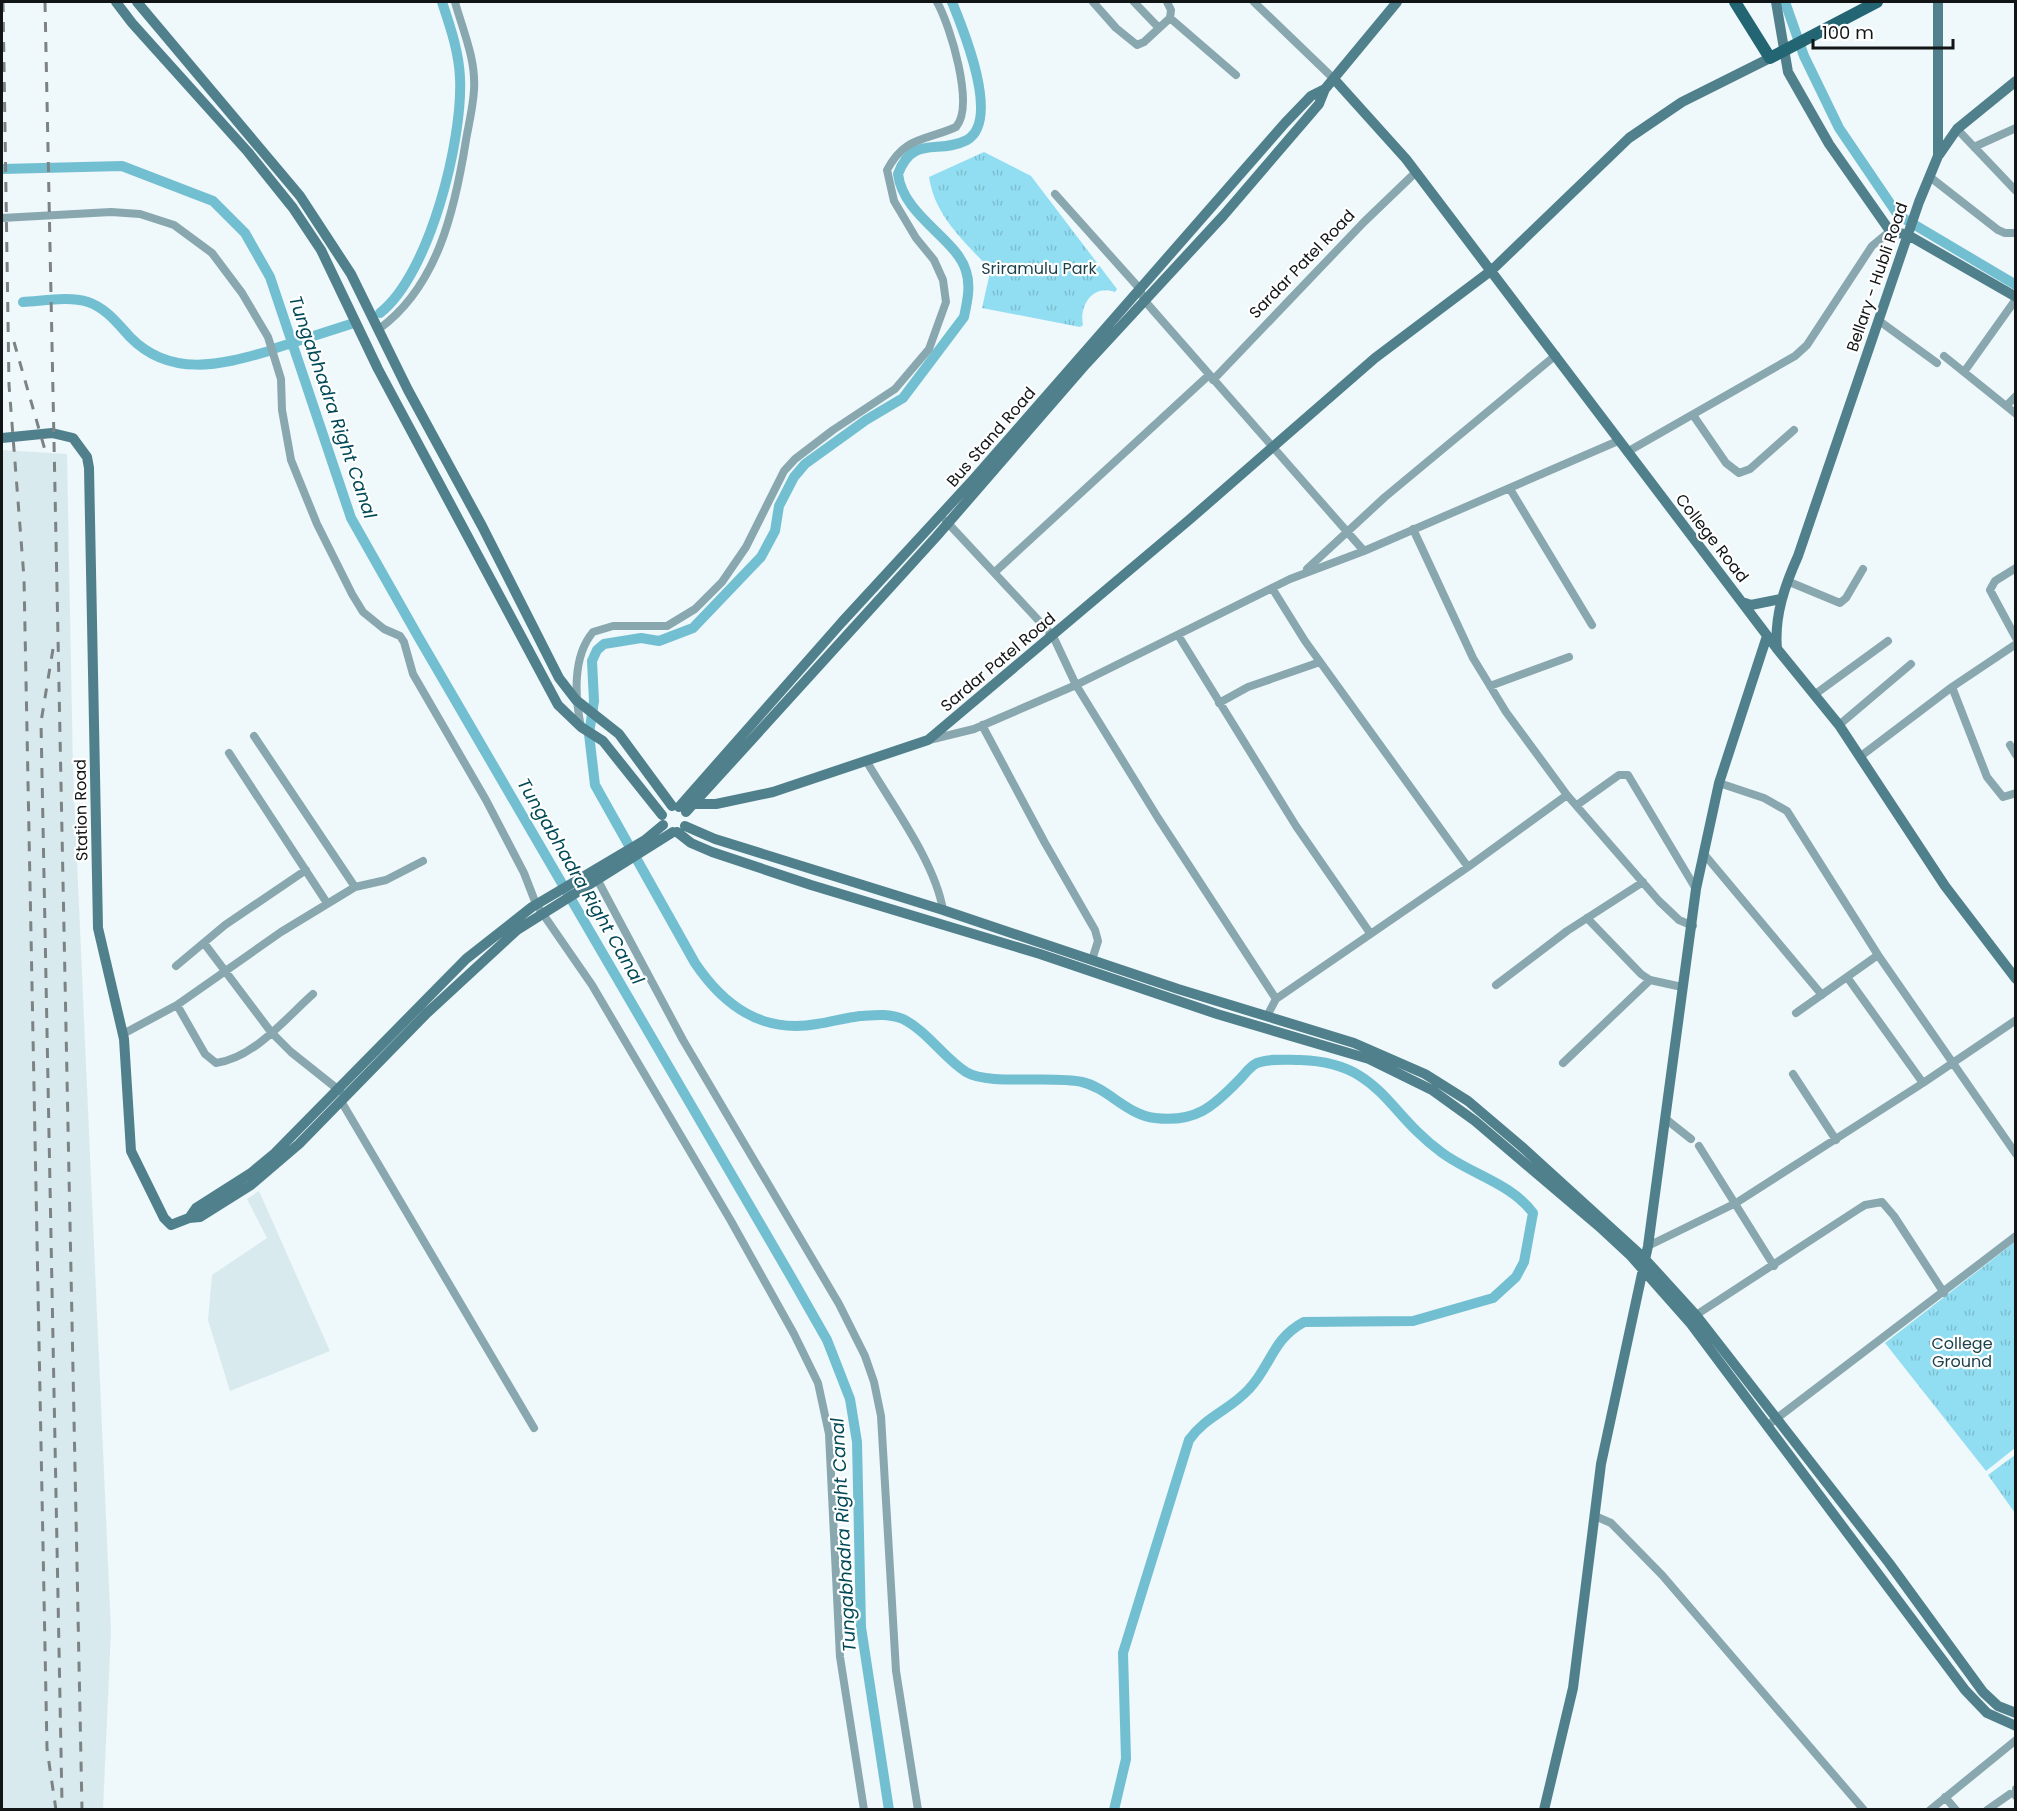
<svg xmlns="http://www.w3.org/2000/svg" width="2017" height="1811" font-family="Poppins,sans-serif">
  <defs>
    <pattern id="grass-tufts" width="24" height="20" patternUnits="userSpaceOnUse" patternTransform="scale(1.5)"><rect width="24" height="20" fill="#91def2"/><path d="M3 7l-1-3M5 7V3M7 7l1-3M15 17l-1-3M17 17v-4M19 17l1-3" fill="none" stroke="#7cbecf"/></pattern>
  </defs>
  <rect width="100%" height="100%" fill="#eff8fa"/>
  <!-- built -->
  <path fill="#d9eaee" d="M2,450l65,4 6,316 38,861 -8,178h-101z
    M259,1191l71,160 -100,40 -22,-71 4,-45 55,-37 -20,-39z"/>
  <!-- grass -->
  <path fill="url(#grass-tufts)" d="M984,152l47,24 86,113 -2,3c-22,-8 -36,13 -32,33l-3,2 -98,-19 7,-31v-9c-26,-28 -54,-52 -60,-91z
    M2015,1242v206l-29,23 -101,-128z
    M2015,1455v58l-27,-38z"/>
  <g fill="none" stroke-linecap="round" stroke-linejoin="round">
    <!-- canal -->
    <path stroke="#72bfd2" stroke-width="10" d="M952,2c11,27 49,118 15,138 -29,15 -54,-6 -69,34 5,42 59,65 68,97 5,15 1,32 -2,46l-61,81 -37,22 -61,44 -11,13 -15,29 -4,25 -14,26 -68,71 -34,13 -18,-3 -37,6 -7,6 -5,11 2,40 -5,33 6,51 100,178c29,43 67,71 122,61 14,-2 28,-6 43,-8 14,-1 29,-3 43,3 24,12 41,39 63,53 23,14 85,3 116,10 26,6 45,33 73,36 40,5 58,-11 84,-38 6,-6 10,-13 18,-17 13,-5 30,-3 43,-3 80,2 86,52 141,92 29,22 70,31 92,61l-9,49 -8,15 -23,21 -80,23 -109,1c-32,17 -33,44 -55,67 -19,21 -43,27 -60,51l-66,213 3,106 -12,51
      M1785,2l19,54 35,72 59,87 118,70
      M2,169l120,-3 91,35 32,32 25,44 81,241 68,120 371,637 37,65 23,59 7,43 4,185 28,183
      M23,302c20,-1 46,-6 65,0 18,6 30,22 42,35 40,41 91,28 139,14
      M380,313c50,-39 83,-174 80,-235 -1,-26 -10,-52 -18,-76
      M276,348l78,-25"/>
    <!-- street -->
    <path stroke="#88a7af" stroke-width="8" d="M1093,2l23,26 21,17 7,-3 26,-24 1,-8 -4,-8
      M1134,2l25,26
      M1254,2l80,77
      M1170,18l66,57
      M1957,129l59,62
      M1974,147l42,-19
      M1930,177l68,53 7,3h11
      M1055,194l85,95 4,11 220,251
      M2,218l109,-6 29,2 34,11 38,28 30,40 26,44 13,42 1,31 9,50 26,64 35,70 11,18 21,17 16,7 4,6 9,32 73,126 38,73 12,31 56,81 139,236 63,113 24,49 11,51 11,223 24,153
      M1878,320l59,43
      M379,329c59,-43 76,-120 87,-189 3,-17 7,-33 8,-50 2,-31 -11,-59 -19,-88
      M1944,356l72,58
      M1964,372l52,-73
      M1213,380l151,-158 52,-50
      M2006,406l10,-10
      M1693,415l33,48 13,10 11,-4 44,-39
      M1627,452l168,-96 12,-11 65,-99 18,-15
      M1510,489l82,136
      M946,521l107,115 23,49 82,133 118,181
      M1413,529l60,129 33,54 61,83 92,106 20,19 14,6
      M2016,568l-21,13 -5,9 26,48
      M1307,569l78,-72 171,-142
      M996,571l213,-196
      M1787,581l53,22 6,-5 17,-29
      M1272,588l33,53 163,226
      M1178,635l118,191 74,107
      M1490,686l79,-29
      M1952,687l35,90 16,20 13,-4
      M1814,695l74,-54
      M1219,703l29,-16 72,-25
      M982,725l63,118 50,87 3,11 -6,19
      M1839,725l72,-61
      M581,727c-6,-29 -9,-70 12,-95l20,-6h54l28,-17 27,-27 24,-35 38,-76 11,-12 38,-29 62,-41 34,-40 17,-47 -3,-22 -9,-20 -18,-22 -22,-37 -7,-31c18,-34 38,-29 69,-43 19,-21 -6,-102 -19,-125
      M254,736l101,151
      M929,740l45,-11 102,-44 214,-106 74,-28 254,-110
      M2010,745l6,10
      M229,753l98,150
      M1861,756l91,-69 64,-43
      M867,762c25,43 68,100 76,148
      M1719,783l45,15 23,13 91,144 -82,58
      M1577,805l42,-30h9l68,114
      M1704,854l118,141
      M597,879l86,161 156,264 26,52 9,26 7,34 15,255 22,139
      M1587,918l54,56 9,6 32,7
      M204,943l67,89 20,20 49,39
      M1878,955l138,199
      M176,966l49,-41 81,-55
      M1847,977l76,106
      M1496,985l71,-54 76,-49
      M177,1005l28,49 11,9c38,-5 70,-45 97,-69
      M1267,1016l9,-17 192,-132 99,-72
      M123,1034l54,-29 104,-73 74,-45 31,-7 37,-19
      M1563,1063l87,-83
      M1793,1074l43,66
      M341,1101l193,327
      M1667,1120l24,19
      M1699,1146l75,120
      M1648,1246l88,-43 187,-120 93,-63
      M1696,1315l161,-105 8,-5 17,-3 12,14 50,77
      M1768,1425l248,-189
      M1595,1516l16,7 51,52 202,235
      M2016,1789v7
      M1945,1797l11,13
      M1930,1810l86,-70
      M1987,1810l23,-16"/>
    <!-- secondary -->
    <path stroke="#50808c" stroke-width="10" d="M116,2l16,21 116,129 45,56 28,42 57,119 180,336 23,22 22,14 59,74
      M137,2l163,194 51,78 57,116 74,136 77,152 17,22 43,34 53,72
      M1776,2l12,70 41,72 61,87 18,4 108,62
      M1334,79l72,80 372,491 61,75 106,161 71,93
      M1939,155l18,-26 59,-48
      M2,438l50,-5 21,5 14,19 2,11 9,460 26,111 7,112 33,67 7,7 18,-7 11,-1 51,-32 48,-41 128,-131 90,-83 156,-98
      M1742,602l9,3 30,-6
      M1777,649c-3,-33 8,-64 21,-93l121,-354 19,-46v-154
      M694,804h22l57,-12 155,-52 261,-220 186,-162 117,-88 137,-132 53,-36 88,-44
      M679,807l163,-185 129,-140 314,-359 26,-27 14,-7
      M686,812l250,-275 150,-173 137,-148 96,-112 6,-15 72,-87
      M685,826l30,13 228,71 235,79 176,54 71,31 43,27 53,45 123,112 52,57 193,248 94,129 15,14 18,7
      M677,832l14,11 21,9 99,33 229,69 177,60 152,45 63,31 43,31 127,108 28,26 61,69 274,366 22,23 29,13
      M189,1218l7,-10 55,-35 24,-20 191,-194 66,-52 113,-67 18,-15
      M1544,1810l29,-122 28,-224 47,-218 48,-357 23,-106 48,-147"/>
    <!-- primary -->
    <path stroke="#236573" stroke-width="12" d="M1735,2l35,56 107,-56"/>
    <!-- rail -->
    <path stroke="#7d8385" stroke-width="3" stroke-dasharray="10 10" stroke-linecap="butt" d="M3,2l6,383 15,193 23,1171 9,61
      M45,2l37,1808
      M14,342l33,115
      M53,649l-12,73 21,1081"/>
  </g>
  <g text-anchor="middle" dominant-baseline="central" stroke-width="4.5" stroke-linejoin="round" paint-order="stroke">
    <!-- street labels -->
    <g font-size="16" fill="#121516" stroke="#fff">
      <text transform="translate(1302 264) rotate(-46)">Sardar Patel Road</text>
      <text transform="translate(1877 277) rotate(-71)">Bellary - Hubli Road</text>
      <text transform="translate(991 437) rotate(-49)">Bus Stand Road</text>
      <text transform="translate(1712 538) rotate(52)">College Road</text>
      <text transform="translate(998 662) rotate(-40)">Sardar Patel Road</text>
      <text transform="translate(81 810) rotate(-91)">Station Road</text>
    </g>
    <!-- park labels -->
    <g font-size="16" fill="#1d424b" stroke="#fff">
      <text x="1039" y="268">Sriramulu Park</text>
      <text x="1962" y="1343">College<tspan x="1962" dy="18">Ground</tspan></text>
    </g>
    <!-- water labels -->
    <g font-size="18" font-style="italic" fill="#004956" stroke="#fff">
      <text transform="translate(333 407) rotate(71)">Tungabhadra Right Canal</text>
      <text transform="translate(581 881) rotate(60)">Tungabhadra Right Canal</text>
      <text transform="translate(843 1535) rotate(-93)">Tungabhadra Right Canal</text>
    </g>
  </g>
  <!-- border -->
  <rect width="2017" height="1811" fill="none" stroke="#121516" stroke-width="6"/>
  <!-- scale -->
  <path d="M1813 39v9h140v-9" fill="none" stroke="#121516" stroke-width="3"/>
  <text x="1822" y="39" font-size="18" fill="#121516" stroke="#ffffff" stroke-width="4.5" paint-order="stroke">100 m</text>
</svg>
